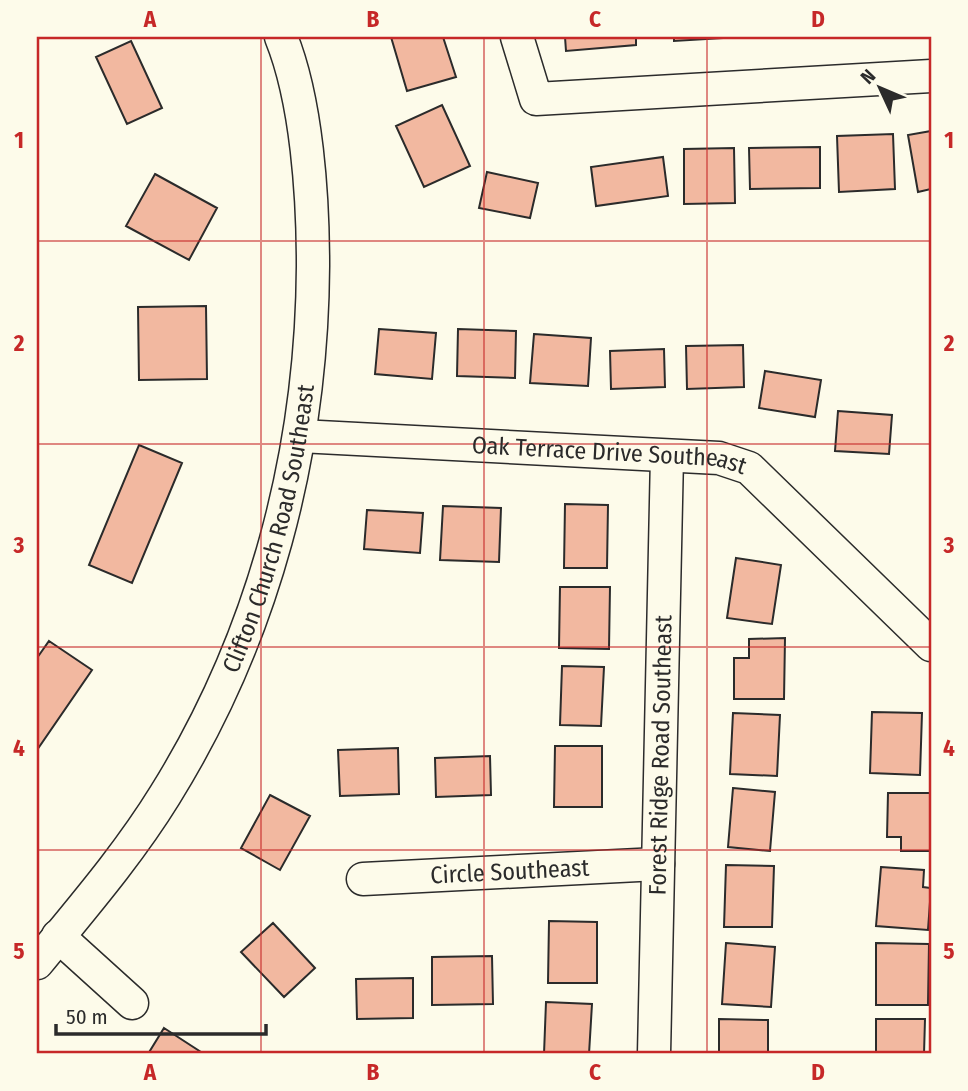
<svg xmlns="http://www.w3.org/2000/svg" width="968" height="1091" font-family="'Fira Sans Condensed',sans-serif">
  <rect width="100%" height="100%" fill="#fdfbea"/>
  <!-- building -->
  <path fill="#f2b8a0" stroke="#2b2b2b" stroke-width="2" d="M391,37h52l13,40 -49,14z
    M565,37h71v8l-70,6z
    M674,37h66l-66,4z
    M131,41l31,67 -35,16 -31,-67z
    M442,105l28,61 -46,21 -28,-61z
    M931,131v58l-13,3 -10,-57z
    M893,134l2,55 -56,3 -2,-56z
    M820,147v41l-70,1 -1,-41z
    M734,148l1,55 -51,1v-55z
    M663,157l5,39 -72,10 -5,-39z
    M487,172l51,11 -8,35 -51,-10z
    M155,174l62,34 -28,52 -63,-34z
    M206,306l1,73 -68,1 -1,-73z
    M379,329l57,4 -4,46 -57,-5z
    M458,329l58,2 -1,47 -58,-2z
    M534,334l57,4 -3,48 -58,-3z
    M743,345l1,42 -57,2 -1,-43z
    M664,349l1,38 -54,2 -1,-38z
    M765,371l56,9 -6,37 -56,-9z
    M838,411l54,4 -3,39 -54,-3z
    M139,445l43,18 -50,120 -43,-18z
    M565,504l43,1 -1,63h-43z
    M443,506l58,2 -2,54 -59,-2z
    M367,510l56,3 -3,40 -56,-4z
    M736,558l45,7 -9,59 -45,-6z
    M560,587h50l-1,62 -50,-1z
    M785,638l-1,61h-50v-41h15v-19z
    M49,641l43,29 -55,80v-92z
    M562,666l42,1 -3,59 -41,-1z
    M872,712l50,1 -2,62 -50,-2z
    M733,713l47,2 -3,61 -47,-2z
    M555,746h47v61h-48z
    M398,748l1,46 -59,2 -2,-46z
    M490,756l1,39 -55,2 -1,-39z
    M733,788l42,4 -5,59 -42,-4z
    M888,793h43l-1,58h-29v-14h-14z
    M270,795l40,21 -30,54 -39,-22z
    M726,865l48,1 -2,61h-48z
    M881,867l43,3 -1,17 8,1 -3,42 -52,-4z
    M549,921l48,1v61h-49z
    M273,923l42,45 -31,29 -43,-45z
    M726,943l49,4 -4,60 -49,-3z
    M876,943l53,1 -1,61h-52z
    M492,956l1,48 -61,1v-48z
    M413,978v40l-56,1 -1,-40z
    M546,1002l46,2 -3,50h-45z
    M719,1019l49,1v34h-49z
    M876,1019h49l-1,35h-48z
    M164,1028l40,26h-56z"/>
  <g fill="none" stroke-linecap="round" stroke-linejoin="round">
    <defs>
      <g id="minor">
        <path d="M517,37l19,62 395,-23"/>
        <path id="s1" d="M300,436l419,22 30,10 182,177"/>
        <path id="s2" d="M363,879l295,-15"/>
        <path d="M58,936l74,67"/>
        <path id="s3" d="M37,963c45,-55 91,-108 128,-168 99,-159 147,-343 148,-529 0,-69 -6,-165 -32,-229"/>
        <path id="s4" d="M654,1054l13,-598"/>
      </g>
    </defs>
    <!-- minor casing -->
    <use href="#minor" stroke="#2b2b2b" stroke-width="35"/>
    <!-- minor -->
    <use href="#minor" stroke="#fdfbea" stroke-width="32"/>
  </g>
  <!-- grid -->
  <path fill="none" stroke="#c62828" stroke-width="2" stroke-opacity="0.55" d="M261,37v1017M484,37v1017M707,37v1017M37,241h894M37,444h894M37,647h894M37,850h894"/>
  <g text-anchor="middle" dominant-baseline="central" stroke-width="5" stroke-linejoin="round" paint-order="stroke">
    <!-- street labels -->
    <g font-size="24" fill="#2b2b2b" stroke="#fdfbea">
      <text stroke="none"><textPath href="#s1" startOffset="310">Oak Terrace Drive Southeast</textPath></text>
      <text stroke="none"><textPath href="#s3" startOffset="500">Clifton Church Road Southeast</textPath></text>
      <text stroke="none"><textPath href="#s4" startOffset="299">Forest Ridge Road Southeast</textPath></text>
      <text stroke="none"><textPath href="#s2" startOffset="147">Circle Southeast</textPath></text>
    </g>
  </g>
  <!-- border -->
  <rect width="968" height="1091" fill="none" stroke="#fdfbea" stroke-width="77"/>
  <!-- north arrow -->
  <g transform="translate(880 88) rotate(314)" stroke="#fdfbea" stroke-width="5" paint-order="stroke">
  <path d="M0-5L12 26L0 18L-12 26Z" fill="#2b2b2b"/>
  <text y="-10" font-size="19" font-weight="bold" text-anchor="middle" fill="#2b2b2b">N</text>
  </g>
  <!-- scale -->
  <path d="M56 1024v10h210v-10" fill="none" stroke="#2b2b2b" stroke-width="3.5"/>
  <text x="66" y="1024" font-size="21" fill="#2b2b2b" stroke="#fdfbea" stroke-width="5" paint-order="stroke">50 m</text>
  <rect x="38" y="38" width="892" height="1014" fill="none" stroke="#c62828" stroke-width="2.5"/>
  <g font-size="23" text-anchor="middle" font-weight="bold" fill="#c62828">
    <text x="150" y="27">A</text>
    <text x="373" y="27">B</text>
    <text x="595" y="27">C</text>
    <text x="818" y="27">D</text>
    <text x="19" y="148">1</text>
    <text x="949" y="148">1</text>
    <text x="19" y="351">2</text>
    <text x="949" y="351">2</text>
    <text x="19" y="553">3</text>
    <text x="949" y="553">3</text>
    <text x="19" y="756">4</text>
    <text x="949" y="756">4</text>
    <text x="19" y="959">5</text>
    <text x="949" y="959">5</text>
    <text x="150" y="1080">A</text>
    <text x="373" y="1080">B</text>
    <text x="595" y="1080">C</text>
    <text x="818" y="1080">D</text>
  </g>
</svg>
